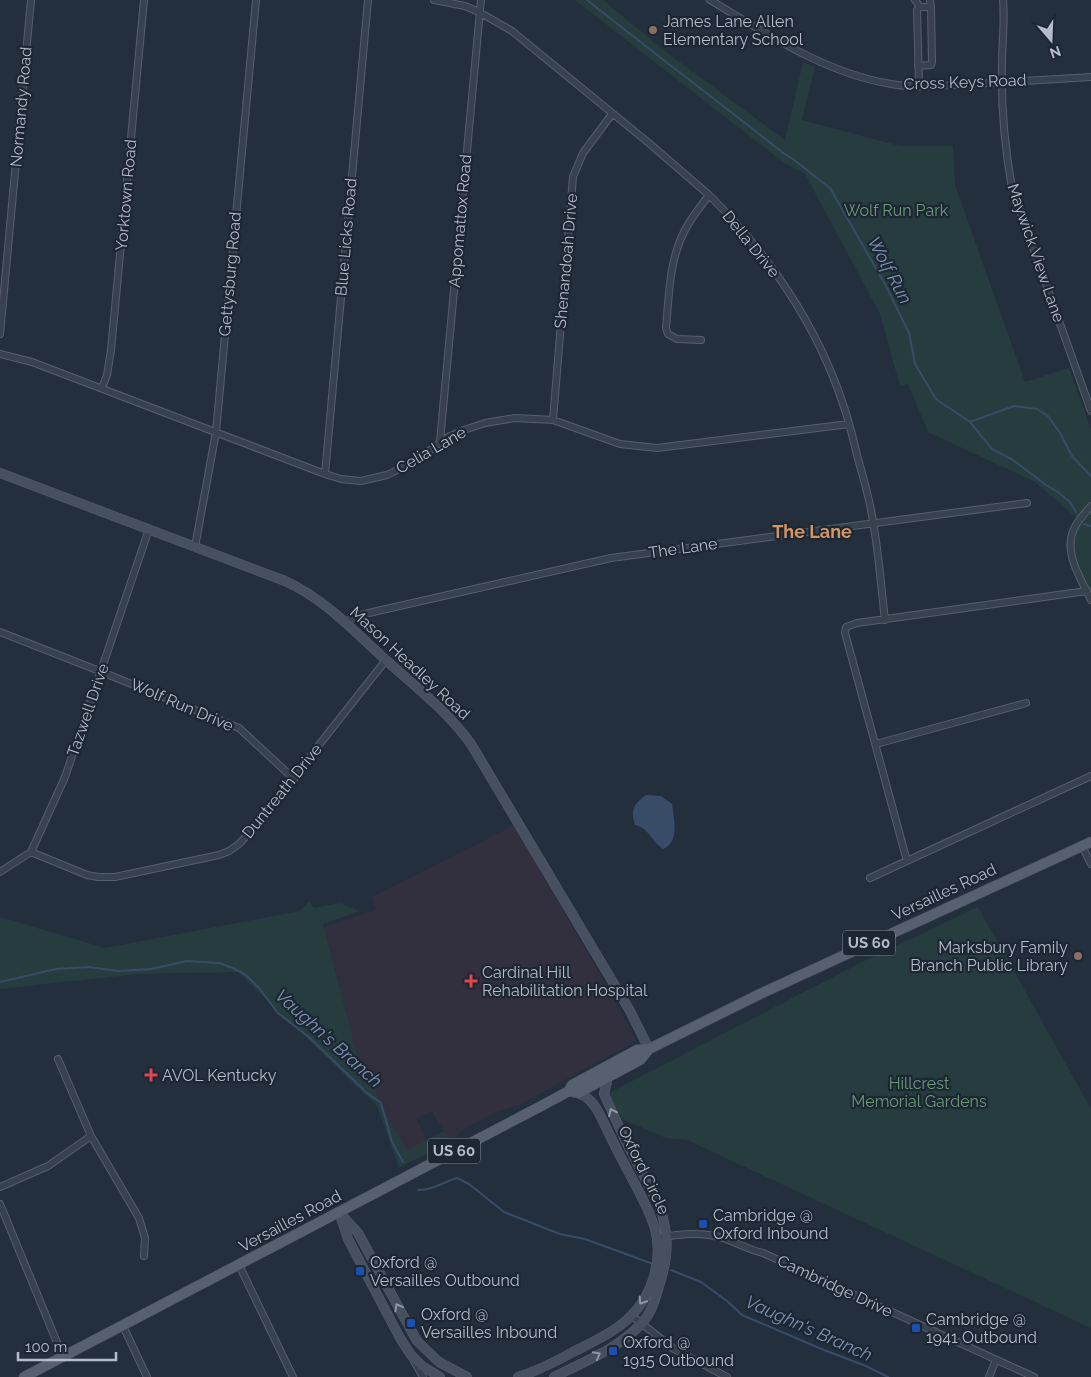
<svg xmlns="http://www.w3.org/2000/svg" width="1091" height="1377" font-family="Raleway,sans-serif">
  <rect width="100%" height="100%" fill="#242f3e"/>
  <!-- medical -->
  <path fill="#32303f" d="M515,825l119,210 1,5 -4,4 -112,61 -21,6 -34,18 -14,13 -18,-31 -16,7 11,23 -23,12 -40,-73 -40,-153 52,-17 -4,-13z"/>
  <!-- green -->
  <path fill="#263c3f" d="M575,0h28l63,52 119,88 18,-78 12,5 -13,53 98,26h53l2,39 70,197 44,-14 22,61v171l-15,-29 -5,-32 8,-19 -44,-38 -107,-50 -20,-48 -8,2 -20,-72 -75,-140 -22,-12z
    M309,901l5,7 26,-5 19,8 -36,13 41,156 8,2 12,29 23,39 37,-19 6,11 -52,26v-4l-21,-58 -139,-134 -100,2 -138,15v-72l105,31 195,-37z
    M978,907l113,202v219l-404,-188 -21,-2 -44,-19 -13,-26 255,-132z"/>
  <!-- water -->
  <path fill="#394c67" d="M646,795l15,1 11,8c2,15 8,38 -9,45 -11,-7 -14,-21 -28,-24 -5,-14 -1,-22 11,-30z"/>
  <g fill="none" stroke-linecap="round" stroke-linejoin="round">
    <!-- stream -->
    <path stroke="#394c67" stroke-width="2" d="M587,0c65,52 131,101 196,153l10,6 37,29 56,98 23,47 6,31 21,35 34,23 22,27 21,11 33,25 12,7 12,10 6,10
      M970,422l44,-16 23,3 11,7 12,17 12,23 19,20
      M1084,524l7,2
      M0,982l56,-13 33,-2 29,4 33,-2 36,-8 32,2 14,5 13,7 13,13 19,25 32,25 57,55 14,10 11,39 11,20
      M418,1190c13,1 25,-8 39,-12l12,6 35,28 56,22 25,5 68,25
      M671,1270l30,12 26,19 15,14 82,35 42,16 22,11"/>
    <defs>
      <path id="street" d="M434,0l31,6 14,6 33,19 138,113 59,51c59,58 108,130 134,209 6,17 10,34 14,51 6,22 13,44 16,67 6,32 8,65 12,98
        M710,0c56,33 114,73 181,84 27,5 55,1 83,0 39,-2 78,-5 117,-7
        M915,0l5,7
        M1003,0c2,22 -1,43 -1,65 -1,41 3,84 10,123l79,223
        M918,66l13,-1 1,-3 -1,-55
        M919,87l-2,-77 3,-3h11l-1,-7
        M0,334l31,-334
        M701,340l-24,-1 -9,-5 -2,-6c3,-32 3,-68 19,-98 6,-12 15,-23 24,-35
        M0,354l32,8 293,112 16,5 20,2 26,-6 29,-14 30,-23 18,-8 21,-7 30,-5 38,2 67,24 37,4 192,-24
        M102,388l5,-13 4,-25 33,-350
        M553,420l20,-243 10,-24 29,-39
        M440,441l41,-441
        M325,474l43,-474
        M1091,506c-5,6 -11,12 -15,19 -15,25 4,52 15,75
        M195,547l21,-115 40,-432
        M345,622l12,-6 16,-4 238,-54 416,-55
        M0,632l102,40 137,56 55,51
        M876,744l150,-41
        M1082,846l9,18
        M31,852l56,23 11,2h17l104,-22 10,-4 10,-7 12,-13 135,-171
        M907,861l-62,-228 1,-6 11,-4 230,-32
        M0,872l31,-20 34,-75 84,-248
        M870,878l221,-102
        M58,1059l33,77 48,82 6,20 -1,18
        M0,1187l48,-21 43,-30
        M0,1204l63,153
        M663,1237c21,-4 43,-5 63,2 13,5 24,11 37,14l271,124
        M239,1265l54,112
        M632,1316l42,33 53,28
        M123,1326l24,51
        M414,1361l9,16
        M989,1377l7,-17"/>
      <path id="secondary" d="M0,473l285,108c40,18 70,51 102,80 29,26 61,51 84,83l159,267 19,38
        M339,1212l19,21 59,108 22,21 28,15
        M340,1215l8,24 52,99 11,17 11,11 18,11
        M518,1377c19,-6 37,-15 55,-25 20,-10 42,-20 58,-36 22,-22 32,-57 24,-87 -6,-22 -19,-42 -29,-62 -10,-18 -18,-36 -27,-54 -6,-10 -10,-16 -21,-20
        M554,1377c29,-15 64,-28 87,-53 11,-11 15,-27 19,-41 9,-29 9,-50 -1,-78l-32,-61 -23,-50 4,-17"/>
      <path id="primary" d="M569,1091l3,-6 65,-35 12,-1 111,-55 331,-152
        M24,1377l521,-273 24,-13 9,2 30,-16 32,-17 9,-11"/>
    </defs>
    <!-- street casing -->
    <use href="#street" stroke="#565f6c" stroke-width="8"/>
    <!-- secondary casing -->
    <use href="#secondary" stroke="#565f6c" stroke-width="10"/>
    <!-- primary casing -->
    <use href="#primary" stroke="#414a57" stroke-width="11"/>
    <!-- street -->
    <use href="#street" stroke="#38414e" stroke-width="6"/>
    <!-- secondary -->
    <use href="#secondary" stroke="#465061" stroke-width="9"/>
    <!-- primary -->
    <use href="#primary" stroke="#56606e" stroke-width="10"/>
  </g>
  <!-- one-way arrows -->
  <defs><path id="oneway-chevron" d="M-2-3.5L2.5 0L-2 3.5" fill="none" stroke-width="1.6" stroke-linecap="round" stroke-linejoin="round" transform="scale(1.25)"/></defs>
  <g stroke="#8e96a5">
    <use href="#oneway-chevron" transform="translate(612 1112) rotate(-115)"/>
    <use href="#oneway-chevron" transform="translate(642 1301) rotate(123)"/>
    <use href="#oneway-chevron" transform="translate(398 1307) rotate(-119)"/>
    <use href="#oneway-chevron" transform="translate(597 1355) rotate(-28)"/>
  </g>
  <!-- markers -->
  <g fill="#8d6e63" stroke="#1d2633" stroke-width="2">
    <circle cx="653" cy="30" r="5"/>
    <circle cx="1078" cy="956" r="5"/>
  </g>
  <g fill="#e0444e" stroke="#1d2633" stroke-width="2">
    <path d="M468.5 973.5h5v5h5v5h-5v5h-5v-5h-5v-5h5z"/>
    <path d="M148.5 1067.5h5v5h5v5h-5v5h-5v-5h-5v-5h5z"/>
  </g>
  <g fill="#1a4fb4" stroke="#1d2633" stroke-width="2">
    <rect x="698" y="1219" width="10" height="10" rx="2.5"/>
    <rect x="355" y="1266" width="10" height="10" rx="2.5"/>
    <rect x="406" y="1318" width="10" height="10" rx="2.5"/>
    <rect x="911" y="1323" width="10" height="10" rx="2.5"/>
    <rect x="608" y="1346" width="10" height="10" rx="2.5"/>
  </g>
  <g text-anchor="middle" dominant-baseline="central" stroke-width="4.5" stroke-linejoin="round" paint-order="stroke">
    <!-- shield labels -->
    <g fill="#1d2633" stroke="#878f9c" stroke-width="1">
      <rect x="843" y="930.5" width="52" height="25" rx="4"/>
      <rect x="428" y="1138.5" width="52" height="25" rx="4"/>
    </g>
    <g font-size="15" font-weight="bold" fill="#b4bcc9">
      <text x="869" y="943">US 60</text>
      <text x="454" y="1151">US 60</text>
    </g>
    <!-- poi labels -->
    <g font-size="16" fill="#b4bcc9" stroke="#1d2633" text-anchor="start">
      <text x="663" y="21">James Lane Allen<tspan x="663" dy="18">Elementary School</tspan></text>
      <text x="1068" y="947" text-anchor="end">Marksbury Family<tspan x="1068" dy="18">Branch Public Library</tspan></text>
      <text x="482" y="972">Cardinal Hill<tspan x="482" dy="18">Rehabilitation Hospital</tspan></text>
      <text x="162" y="1075">AVOL Kentucky</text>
      <text x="713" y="1215">Cambridge @<tspan x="713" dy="18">Oxford Inbound</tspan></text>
      <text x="370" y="1262">Oxford @<tspan x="370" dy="18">Versailles Outbound</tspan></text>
      <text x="421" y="1314">Oxford @<tspan x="421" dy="18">Versailles Inbound</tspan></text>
      <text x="926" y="1319">Cambridge @<tspan x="926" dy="18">1941 Outbound</tspan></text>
      <text x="623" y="1342">Oxford @<tspan x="623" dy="18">1915 Outbound</tspan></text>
    </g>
    <!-- street labels -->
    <g font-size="16" fill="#b4bcc9" stroke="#1d2633">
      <text transform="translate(965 82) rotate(-2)">Cross Keys Road</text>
      <text transform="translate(21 107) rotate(-85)">Normandy Road</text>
      <text transform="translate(126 195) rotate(-85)">Yorktown Road</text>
      <text transform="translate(460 221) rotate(-85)">Appomattox Road</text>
      <text transform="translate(346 237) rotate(-85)">Blue Licks Road</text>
      <text transform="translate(751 244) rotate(51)">Della Drive</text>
      <text transform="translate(1036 253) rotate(71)">Maywick View Lane</text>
      <text transform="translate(566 261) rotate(-85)">Shenandoah Drive</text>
      <text transform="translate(230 274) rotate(-85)">Gettysburg Road</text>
      <text transform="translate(431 450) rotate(-30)">Celia Lane</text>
      <text transform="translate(683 548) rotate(-8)">The Lane</text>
      <text transform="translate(410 663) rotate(43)">Mason Headley Road</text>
      <text transform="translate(182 705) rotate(23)">Wolf Run Drive</text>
      <text transform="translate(88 710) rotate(-71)">Tazwell Drive</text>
      <text transform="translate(282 791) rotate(-51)">Duntreath Drive</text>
      <text transform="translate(944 892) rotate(-25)">Versailles Road</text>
      <text transform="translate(644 1170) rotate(64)">Oxford Circle</text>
      <text transform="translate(290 1221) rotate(-28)">Versailles Road</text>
      <text transform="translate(835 1286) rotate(25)">Cambridge Drive</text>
    </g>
    <!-- park labels -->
    <g font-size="16" fill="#6b9a76" stroke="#1d2633">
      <text x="896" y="210">Wolf Run Park</text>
      <text x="919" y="1083">Hillcrest<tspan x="919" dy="18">Memorial Gardens</tspan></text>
    </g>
    <!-- water labels -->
    <g font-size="18" font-style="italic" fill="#7c92b1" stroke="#1d2633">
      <text transform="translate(890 270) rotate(62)">Wolf Run</text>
      <text transform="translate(329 1038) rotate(42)">Vaughn's Branch</text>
      <text transform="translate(809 1328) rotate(24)">Vaughn's Branch</text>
    </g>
    <!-- neighbourhood labels -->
    <g font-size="18" font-weight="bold" fill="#d59563" stroke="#1d2633">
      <text x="812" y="531">The Lane</text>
    </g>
  </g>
  <!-- north arrow -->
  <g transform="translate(1051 40) rotate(161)" stroke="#1d2633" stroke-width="4" paint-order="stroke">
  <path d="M0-4L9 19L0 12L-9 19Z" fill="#b4bcc9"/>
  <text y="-8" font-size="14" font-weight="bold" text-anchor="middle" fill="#b4bcc9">N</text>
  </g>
  <!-- scale -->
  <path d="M18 1352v8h98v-8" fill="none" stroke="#b4bcc9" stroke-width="2.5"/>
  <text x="25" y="1352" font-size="15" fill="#b4bcc9" stroke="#1d2633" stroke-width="4" paint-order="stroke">100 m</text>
</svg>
